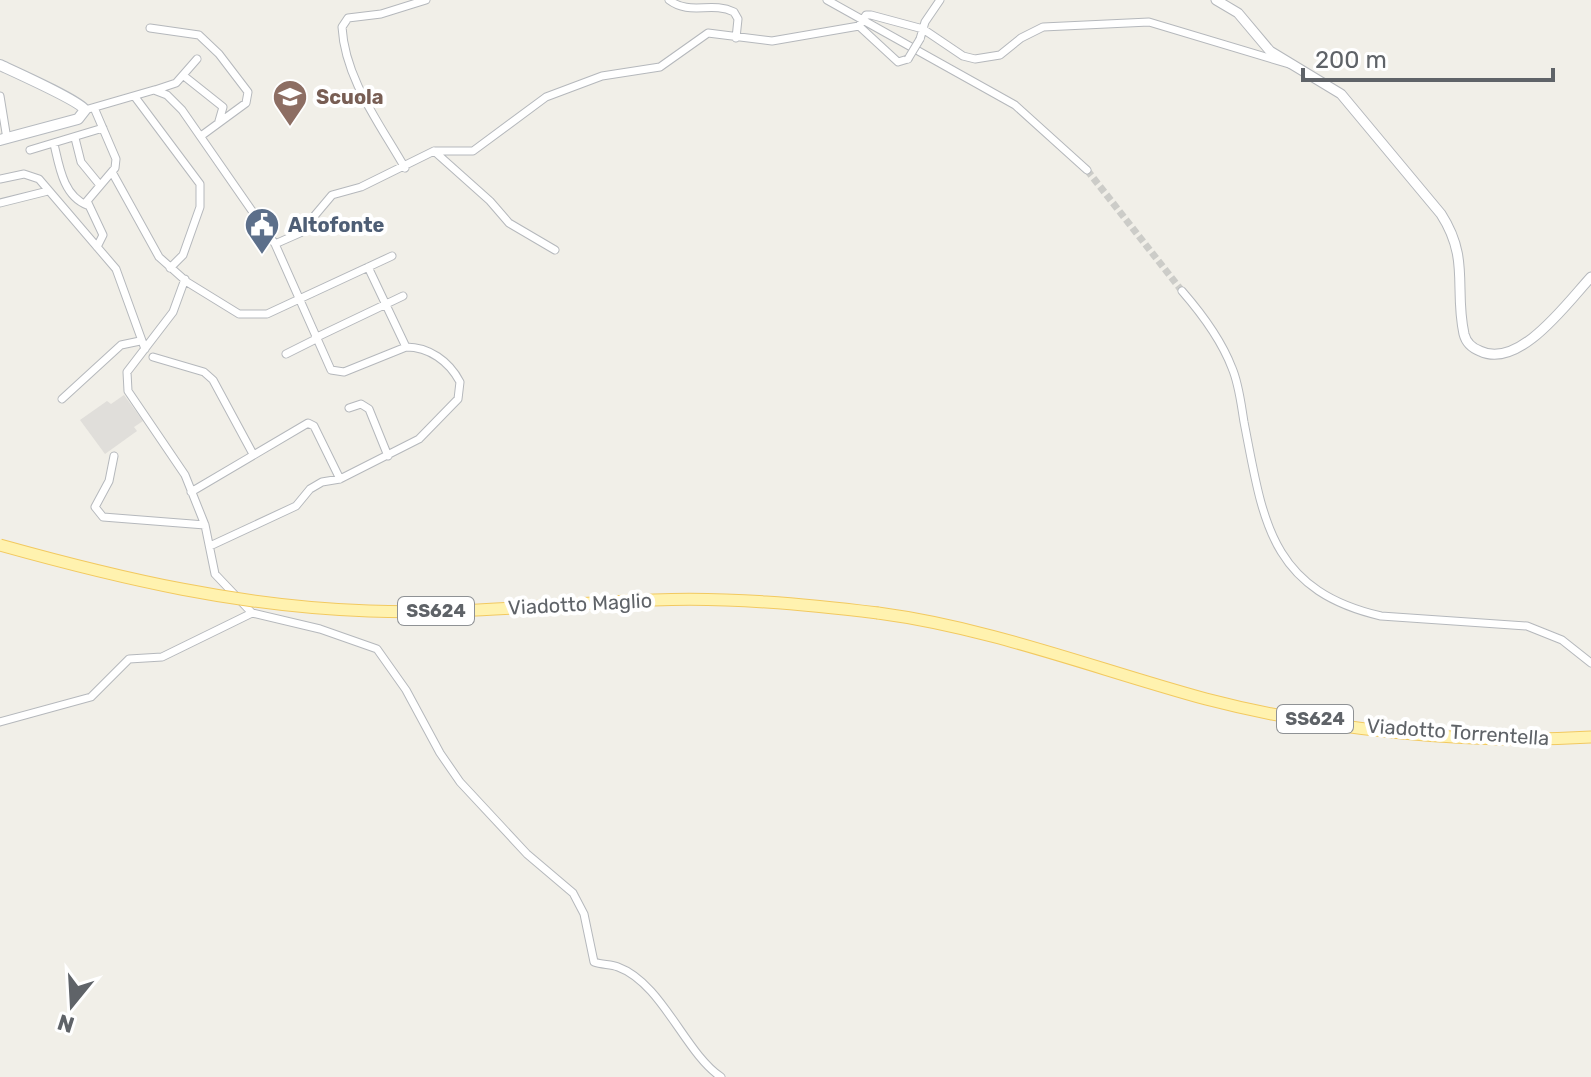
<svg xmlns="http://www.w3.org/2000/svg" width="1591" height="1077" font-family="Rubik,sans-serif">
  <rect width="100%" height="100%" fill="#f1efe8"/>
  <!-- industrial -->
  <path fill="#e0deda" d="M124,395l19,26 -9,6 3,4 -32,23 -25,-34 27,-19 4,3z"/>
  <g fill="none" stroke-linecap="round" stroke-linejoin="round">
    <!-- minor-tunnel -->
    <path stroke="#ccccc8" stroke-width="7" stroke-dasharray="7 3.5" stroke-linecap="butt" d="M1087,170l95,121"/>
    <defs>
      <path id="minor" d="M669,0c21,16 42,1 65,12l4,7 -2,19
        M827,0l188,105 72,65
        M859,26l39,36 10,-3
        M150,28l49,7 20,19 29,38 -2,11 -45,33
        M920,39l5,-17 15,-22
        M184,76l39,31 -4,14
        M155,90l21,-7 21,-24
        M0,96l7,43
        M135,97l65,87v23l-17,48 -13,13
        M85,110l69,-20 13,5 15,15 93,134 56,126 13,2 62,-25c23,0 43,14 54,35l-2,17 -39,40 -79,40 -18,3 -12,7 -14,17 -86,40
        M95,110l21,49 -1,9 -28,33 16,34 -6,12
        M75,138l6,24 18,22
        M54,144c5,21 9,52 33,61
        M30,150l73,-22
        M434,151l56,50 19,22 46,27
        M405,168c-25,-44 -60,-89 -63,-141l6,-9 33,-4 45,-14
        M112,172l47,85 28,25 52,32h28l125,-58
        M0,179l24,-5 15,5 77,90 29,80
        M0,203l48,-12
        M275,244l25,-11 32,-38 29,-8 73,-36h39l73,-54 56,-21 58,-9 48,-34 64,8 87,-15 7,-11h5l52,14 40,27 12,3 25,-4 21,-17 22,-11 106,-5 140,42
        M368,267l38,80
        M185,279l-12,33 -46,60 1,19 57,84 20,50 10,49 37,39
        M1182,291c20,23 39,48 50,77 7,16 9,36 12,54 19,97 25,168 137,194l146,10 35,14 29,23
        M315,338l88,-42
        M286,354l30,-15
        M153,357l51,15 9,8 40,74
        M62,399l59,-54 19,-4
        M349,408l12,-4 8,5 19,47
        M114,456l-5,25 -14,26 8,10 102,8
        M191,492l117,-69 6,3 26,53
        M252,613l68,16 57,20 29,41 34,63 20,29 67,72 46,39 11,21 10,48c8,3 17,2 24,5 44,16 67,86 103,110
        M0,722l91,-25 38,-38 33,-2 90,-44"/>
      <path id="tertiary" d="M1216,0l22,13 32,38 71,43 100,120c29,45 13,74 23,120 2,8 8,14 16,17 39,19 87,-48 111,-74"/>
      <path id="secondary" d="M0,65c15,7 80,36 85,45l-7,9 -78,21"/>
      <path id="primary" d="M878,613c113,15 218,56 328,86 119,31 262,46 385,38"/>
    </defs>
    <!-- minor casing -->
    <use href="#minor" stroke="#b5b8bc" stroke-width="9"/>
    <!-- tertiary casing -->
    <use href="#tertiary" stroke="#b5b8bc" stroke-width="11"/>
    <!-- secondary casing -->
    <use href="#secondary" stroke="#b6babf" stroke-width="12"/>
    <!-- primary casing -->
    <use href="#primary" stroke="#f2c960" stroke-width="13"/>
    <!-- minor -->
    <use href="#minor" stroke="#fff" stroke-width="7"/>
    <!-- tertiary -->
    <use href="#tertiary" stroke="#fff" stroke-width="9"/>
    <!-- secondary -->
    <use href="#secondary" stroke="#fff" stroke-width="10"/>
    <!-- primary -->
    <use href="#primary" stroke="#fff2af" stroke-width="11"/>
    <defs>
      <path id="minor-bridge" d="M908,59l12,-20"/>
      <path id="primary-bridge" d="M0,545c122,34 242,62 369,66 95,4 190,-8 285,-11 75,-3 149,4 224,13"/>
    </defs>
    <!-- minor-bridge casing -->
    <use href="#minor-bridge" stroke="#b5b8bc" stroke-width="9" stroke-linecap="butt"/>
    <!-- primary-bridge casing -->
    <use href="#primary-bridge" stroke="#f2c960" stroke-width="13" stroke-linecap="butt"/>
    <!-- minor-bridge -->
    <use href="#minor-bridge" stroke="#fff" stroke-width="7"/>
    <!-- primary-bridge -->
    <use href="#primary-bridge" stroke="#fff2af" stroke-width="11"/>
  </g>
  <!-- icons -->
  <defs>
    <symbol id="school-pin" viewBox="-11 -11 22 30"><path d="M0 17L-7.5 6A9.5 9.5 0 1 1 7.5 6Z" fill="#8d6e63" stroke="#fff"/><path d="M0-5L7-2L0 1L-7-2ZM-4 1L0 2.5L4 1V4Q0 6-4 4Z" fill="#fff"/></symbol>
    <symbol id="civic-pin" viewBox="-11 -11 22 30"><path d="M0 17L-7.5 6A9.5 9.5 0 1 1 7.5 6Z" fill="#5c6f8a" stroke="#fff"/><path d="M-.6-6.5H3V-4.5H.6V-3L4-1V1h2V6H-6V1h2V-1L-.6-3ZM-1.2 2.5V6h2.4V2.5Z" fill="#fff"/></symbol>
  </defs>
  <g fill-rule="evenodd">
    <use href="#school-pin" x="270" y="77" width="40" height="54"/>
    <use href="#civic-pin" x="242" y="205" width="40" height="54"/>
  </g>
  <g text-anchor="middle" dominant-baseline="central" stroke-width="8" stroke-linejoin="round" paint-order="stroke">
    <!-- shield labels -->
    <g fill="#fff" stroke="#8f9295" stroke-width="2">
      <rect x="398" y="597" width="76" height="28" rx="6"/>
      <rect x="1277" y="705" width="76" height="28" rx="6"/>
    </g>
    <g font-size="18" font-weight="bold" fill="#5f6368">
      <text x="436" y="611">SS624</text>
      <text x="1315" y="719">SS624</text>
    </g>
    <!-- education labels -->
    <g font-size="20" font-weight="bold" fill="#785e54" stroke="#fff" text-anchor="start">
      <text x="316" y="97">Scuola</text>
    </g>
    <!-- service labels -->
    <g font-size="20" font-weight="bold" fill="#4e5e75" stroke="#fff" text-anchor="start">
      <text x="288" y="225">Altofonte</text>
    </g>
    <!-- street labels -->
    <g font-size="20" fill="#5f6368" stroke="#fff">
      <text transform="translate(580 604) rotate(-3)">Viadotto Maglio</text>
      <text transform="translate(1458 732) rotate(4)">Viadotto Torrentella</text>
    </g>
  </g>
  <!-- north arrow -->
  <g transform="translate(72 1005) rotate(198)" stroke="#ffffff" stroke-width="6" paint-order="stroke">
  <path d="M0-6L14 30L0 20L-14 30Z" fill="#5f6368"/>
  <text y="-12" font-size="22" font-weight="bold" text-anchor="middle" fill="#5f6368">N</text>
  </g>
  <!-- scale -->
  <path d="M1303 68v12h250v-12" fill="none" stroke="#5f6368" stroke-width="4"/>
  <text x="1315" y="68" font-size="24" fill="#5f6368" stroke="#ffffff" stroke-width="6" paint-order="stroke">200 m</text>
</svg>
